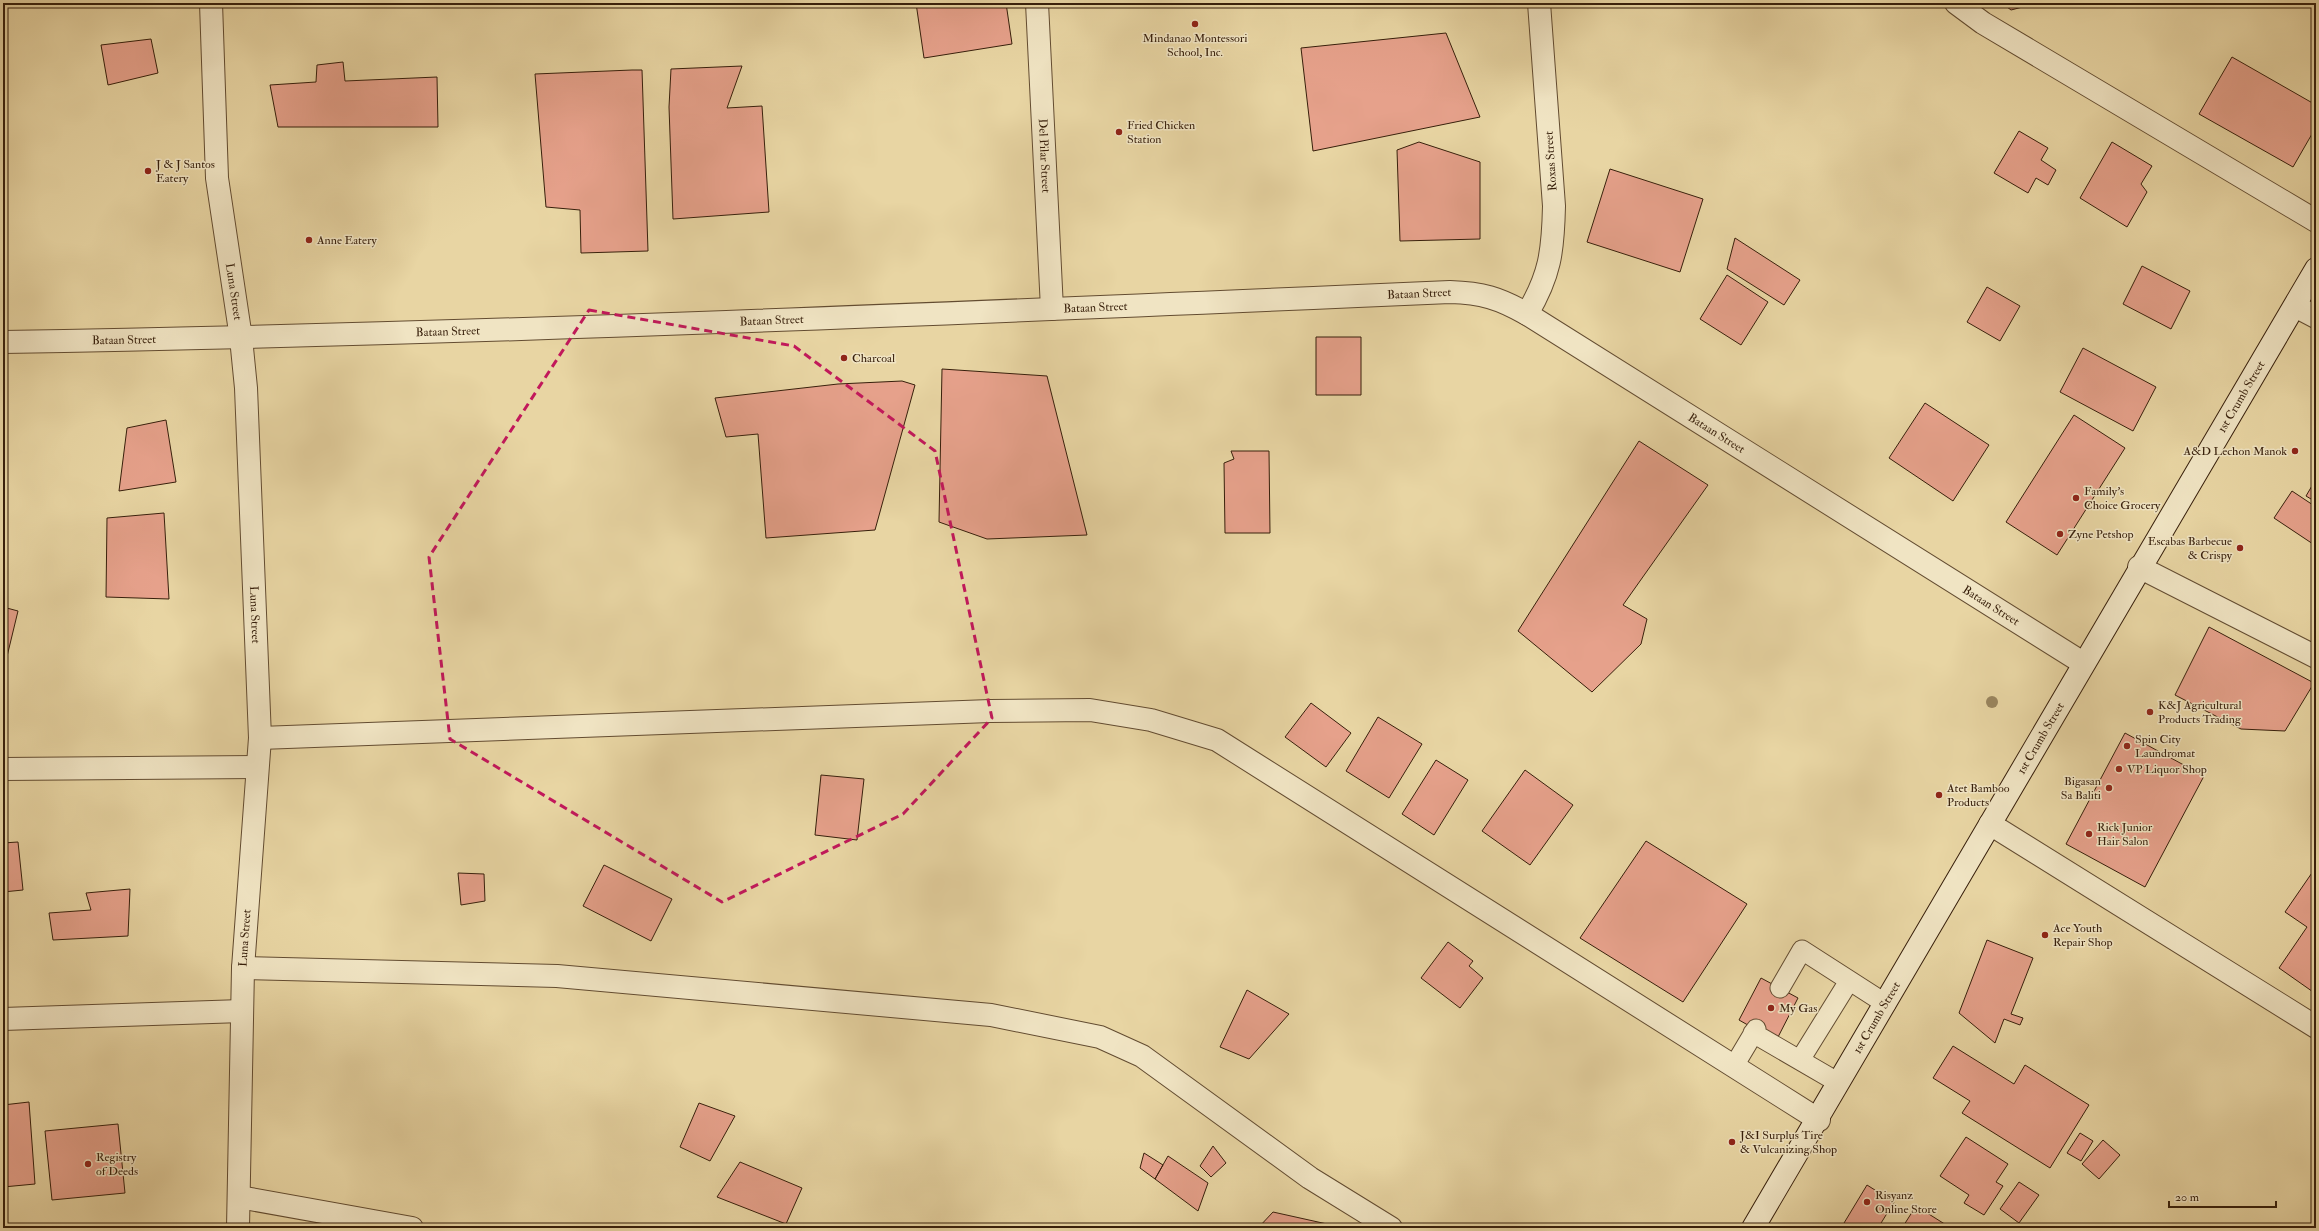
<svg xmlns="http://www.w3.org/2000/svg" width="2319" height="1231" font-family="'IM FELL Double Pica',serif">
  <rect width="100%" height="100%" fill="#e8d5a3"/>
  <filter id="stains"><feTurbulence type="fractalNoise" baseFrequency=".005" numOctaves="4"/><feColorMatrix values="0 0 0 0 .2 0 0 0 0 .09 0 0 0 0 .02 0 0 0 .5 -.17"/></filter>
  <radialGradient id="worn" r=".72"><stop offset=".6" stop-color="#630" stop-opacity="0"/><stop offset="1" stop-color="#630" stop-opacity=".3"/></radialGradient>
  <!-- building -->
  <path fill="#e6a18b" stroke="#371f0b" d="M916,3h90l6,41 -88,14z
    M2002,3h36l-27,7z
    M1446,33l34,84 -167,34 -12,-103z
    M151,39l7,34 -50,12 -7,-40z
    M2232,57l84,48v22l-23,40 -94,-53z
    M343,62l2,19 92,-4 1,50h-160l-8,-42 46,-3 1,-17z
    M742,66l-15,42 35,-2 7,106 -96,7 -4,-112 2,-38z
    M632,70h10l6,181 -67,2 -1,-43 -34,-3 -11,-133z
    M2019,131l29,17 -7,12 15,10 -8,15 -12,-7 -8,15 -34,-20z
    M1419,142l61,20v77l-80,2 -3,-91z
    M2112,142l40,24 -11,18 6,8 -20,35 -47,-29z
    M1610,169l93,30 -23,73 -93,-30z
    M3,216l4,36 -4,1z
    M1735,238l65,42 -16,25 -57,-36z
    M2142,266l48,25 -19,38 -48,-25z
    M1727,275l41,27 -27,43 -41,-26z
    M1987,287l33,19 -20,35 -33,-19z
    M1316,337h45v58h-45z
    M2083,348l73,39 -23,44 -73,-39z
    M942,369l105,7 40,159 -100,4 -48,-17z
    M902,381l13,4 -40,145 -109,8 -8,-104 -32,3 -11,-39 123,-14z
    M1925,403l64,42 -36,56 -64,-43z
    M2074,415l51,33 -68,107 -51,-33z
    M166,420l10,62 -57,9 8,-63z
    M1639,441l69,44 -85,120 24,14 -6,25 -49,48 -74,-61z
    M1231,451h38l1,82h-45l-1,-70 10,-4z
    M2316,479v23l-10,-6z
    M2292,491l24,16v39l-42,-28z
    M164,513l5,86 -63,-2 1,-79z
    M3,607l15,4 -15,62z
    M2209,627l105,56 -29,48 -44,-2 -66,-34z
    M1311,703l40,30 -25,34 -41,-30z
    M1378,717l44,27 -33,54 -43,-27z
    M2125,733l79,43 -59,111 -79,-43z
    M1436,760l32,20 -34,55 -32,-21z
    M1525,770l48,35 -43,60 -48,-34z
    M821,775l43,4 -7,61 -42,-5z
    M1646,841l101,63 -64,98 -103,-64z
    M18,842l5,48 -20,2v-49z
    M604,865l68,34 -21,42 -68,-35z
    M2316,867v127l-37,-26 28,-41 -22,-15z
    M458,873l26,1 1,27 -24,4z
    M130,889l-2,47 -75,4 -4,-27 42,-3 -5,-17z
    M1987,940l46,18 -22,56 12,4 -3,7 -16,-6 -9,24 -36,-30z
    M1448,942l25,19 -4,5 14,12 -23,30 -39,-30z
    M1761,978l37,20 -22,43 -37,-21z
    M1247,990l42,24 -40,45 -29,-12z
    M1953,1046l61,38 11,-19 64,40 -39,63 -88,-55 8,-12 -37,-23z
    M29,1102l6,82 -32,3v-82z
    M699,1103l36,13 -25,45 -30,-14z
    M118,1124l7,69 -73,7 -7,-69z
    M2080,1133l13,8 -12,20 -14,-8z
    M1966,1137l42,27 -12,18 7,4 -19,29 -20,-12 5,-8 -29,-19z
    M2103,1140l17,15 -21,24 -17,-15z
    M1213,1146l13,17 -15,14 -11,-11z
    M1144,1153l19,12 -8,14 -15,-11z
    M1168,1156l40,27 -10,28 -43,-32z
    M740,1162l62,26 -16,36 -69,-27z
    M2019,1182l20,13 -20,28 -19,-14z
    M1867,1185l27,17 -16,26h-37z
    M1916,1206l35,22h-49z
    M1273,1212l63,14 -1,2h-77z"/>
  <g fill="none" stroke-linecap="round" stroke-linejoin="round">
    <defs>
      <path id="service" d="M1780,988l22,-38 84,54
        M1753,1033l86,50
        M1800,1060l49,-79
        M1734,1066l22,-37"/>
      <g id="minor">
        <path id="s1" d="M1037,3l15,306"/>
        <path d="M1956,3l27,20 333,198"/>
        <path d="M2295,306l21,11"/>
        <path d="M2139,567l177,90"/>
        <path d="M260,738l730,-27 100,-1 61,10 66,20 602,380"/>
        <path d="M3,769l254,-2"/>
        <path d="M1990,824l326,203"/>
        <path d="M243,968l314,8 434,39 109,22 42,19 168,122 81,50"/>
        <path d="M3,1019l239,-8"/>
        <path d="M239,1197l173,31"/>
      </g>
      <g id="tertiary">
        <path id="s2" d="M211,3l6,175 24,160 5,50 14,350 -17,230 -5,260"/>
        <path d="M1527,314c23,-39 26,-62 27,-108l-15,-203"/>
        <path id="s3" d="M3,342c482,-8 965,-29 1447,-50 32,1 49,6 77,22l556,349"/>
      </g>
      <g id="secondary">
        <path id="s4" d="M1753,1228l563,-959"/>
      </g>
    </defs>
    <!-- service casing -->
    <use href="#service" stroke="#634c31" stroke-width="21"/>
    <!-- minor casing -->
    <use href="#minor" stroke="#634c31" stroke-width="24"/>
    <!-- tertiary casing -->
    <use href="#tertiary" stroke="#634c31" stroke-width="24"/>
    <!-- secondary casing -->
    <use href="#secondary" stroke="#371f0b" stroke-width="24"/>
    <!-- service -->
    <use href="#service" stroke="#f0e4c3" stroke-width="19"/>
    <!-- minor -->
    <use href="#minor" stroke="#f0e4c3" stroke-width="22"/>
    <!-- tertiary -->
    <use href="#tertiary" stroke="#f0e4c3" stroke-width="22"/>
    <!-- secondary -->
    <use href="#secondary" stroke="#f0e4c3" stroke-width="22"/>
  </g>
  <!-- trees -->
  <circle fill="#99865f" cx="1992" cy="702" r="6"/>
  <!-- marked area -->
  <path fill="none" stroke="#c2185b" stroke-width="3" stroke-dasharray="8 5" stroke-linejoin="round" d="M589,310l205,36 141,105 57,267 -89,96 -181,88 -272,-163 -21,-182z"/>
  <!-- markers -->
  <g fill="#8f2418" stroke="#f0e4c3" stroke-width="1.5">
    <circle cx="1195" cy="24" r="4"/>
    <circle cx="1119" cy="132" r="4"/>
    <circle cx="148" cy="171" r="4"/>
    <circle cx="309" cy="240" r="4"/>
    <circle cx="844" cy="358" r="4"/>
    <circle cx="2295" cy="451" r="4"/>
    <circle cx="2076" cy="498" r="4"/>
    <circle cx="2060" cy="534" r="4"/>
    <circle cx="2240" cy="548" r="4"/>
    <circle cx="2150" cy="712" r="4"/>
    <circle cx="2127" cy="746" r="4"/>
    <circle cx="2119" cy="769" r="4"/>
    <circle cx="2109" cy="788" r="4"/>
    <circle cx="1939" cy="795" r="4"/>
    <circle cx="2089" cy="834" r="4"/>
    <circle cx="2045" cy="935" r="4"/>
    <circle cx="1771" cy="1008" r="4"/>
    <circle cx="1732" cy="1142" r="4"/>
    <circle cx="88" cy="1164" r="4"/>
    <circle cx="1867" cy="1202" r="4"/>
  </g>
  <g text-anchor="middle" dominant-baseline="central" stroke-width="3" stroke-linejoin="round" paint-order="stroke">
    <!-- poi labels -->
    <g font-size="12" fill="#371f0b" stroke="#f0e4c3" text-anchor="start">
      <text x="1195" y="38" text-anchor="middle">Mindanao Montessori<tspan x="1195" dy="14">School, Inc.</tspan></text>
      <text x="1127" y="125">Fried Chicken<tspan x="1127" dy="14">Station</tspan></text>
      <text x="156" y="164">J &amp; J Santos<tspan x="156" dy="14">Eatery</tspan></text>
      <text x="317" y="240">Anne Eatery</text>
      <text x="852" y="358">Charcoal</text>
      <text x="2287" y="451" text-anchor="end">A&amp;D Lechon Manok</text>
      <text x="2084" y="491">Family's<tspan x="2084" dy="14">Choice Grocery</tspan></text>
      <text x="2068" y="534">Zyne Petshop</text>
      <text x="2232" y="541" text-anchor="end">Escabas Barbecue<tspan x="2232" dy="14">&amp; Crispy</tspan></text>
      <text x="2158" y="705">K&amp;J Agricultural<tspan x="2158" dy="14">Products Trading</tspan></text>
      <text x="2135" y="739">Spin City<tspan x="2135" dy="14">Laundromat</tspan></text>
      <text x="2127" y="769">VP Liquor Shop</text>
      <text x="2101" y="781" text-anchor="end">Bigasan<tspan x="2101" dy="14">Sa Baliti</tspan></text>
      <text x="1947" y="788">Atet Bamboo<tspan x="1947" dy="14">Products</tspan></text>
      <text x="2097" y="827">Rick Junior<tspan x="2097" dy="14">Hair Salon</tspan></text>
      <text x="2053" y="928">Ace Youth<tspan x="2053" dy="14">Repair Shop</tspan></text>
      <text x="1779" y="1008">My Gas</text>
      <text x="1740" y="1135">J&amp;I Surplus Tire<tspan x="1740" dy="14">&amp; Vulcanizing Shop</tspan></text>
      <text x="96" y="1157">Registry<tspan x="96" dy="14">of Deeds</tspan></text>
      <text x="1875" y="1195">Risyanz<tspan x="1875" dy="14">Online Store</tspan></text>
    </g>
    <!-- street labels -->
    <g font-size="12" fill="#371f0b" stroke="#f0e4c3">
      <text stroke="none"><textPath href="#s1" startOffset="153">Del Pilar Street</textPath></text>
      <text transform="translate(1551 161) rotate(-94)">Roxas Street</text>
      <text stroke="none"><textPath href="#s2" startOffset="290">Luna Street</textPath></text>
      <text stroke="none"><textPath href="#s3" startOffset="1417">Bataan Street</textPath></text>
      <text stroke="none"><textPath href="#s3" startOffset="1093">Bataan Street</textPath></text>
      <text stroke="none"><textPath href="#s3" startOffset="769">Bataan Street</textPath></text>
      <text stroke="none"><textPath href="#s3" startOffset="445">Bataan Street</textPath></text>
      <text stroke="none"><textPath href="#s3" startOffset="121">Bataan Street</textPath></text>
      <text stroke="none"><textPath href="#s4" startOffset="964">1st Crumb Street</textPath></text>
      <text stroke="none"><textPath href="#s3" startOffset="1753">Bataan Street</textPath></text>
      <text stroke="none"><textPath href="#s3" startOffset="2077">Bataan Street</textPath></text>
      <text stroke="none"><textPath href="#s2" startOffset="614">Luna Street</textPath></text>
      <text stroke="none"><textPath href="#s4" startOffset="568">1st Crumb Street</textPath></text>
      <text transform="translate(245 938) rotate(-86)">Luna Street</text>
      <text stroke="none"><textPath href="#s4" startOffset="244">1st Crumb Street</textPath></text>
    </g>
  </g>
  <!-- margin -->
  <rect width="2319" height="1231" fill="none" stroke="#e8d5a3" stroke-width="16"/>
  <rect x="4" y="4" width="2311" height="1223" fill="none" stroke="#371f0b" stroke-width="2"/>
  <rect x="8" y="8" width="2303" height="1215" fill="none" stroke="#371f0b"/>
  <!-- scale -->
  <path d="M2169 1201v6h107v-6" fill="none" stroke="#371f0b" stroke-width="2"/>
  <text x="2175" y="1201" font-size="12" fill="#371f0b" stroke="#f0e4c3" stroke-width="3" paint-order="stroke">20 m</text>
  <rect width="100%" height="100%" filter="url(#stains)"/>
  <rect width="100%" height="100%" fill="url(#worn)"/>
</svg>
